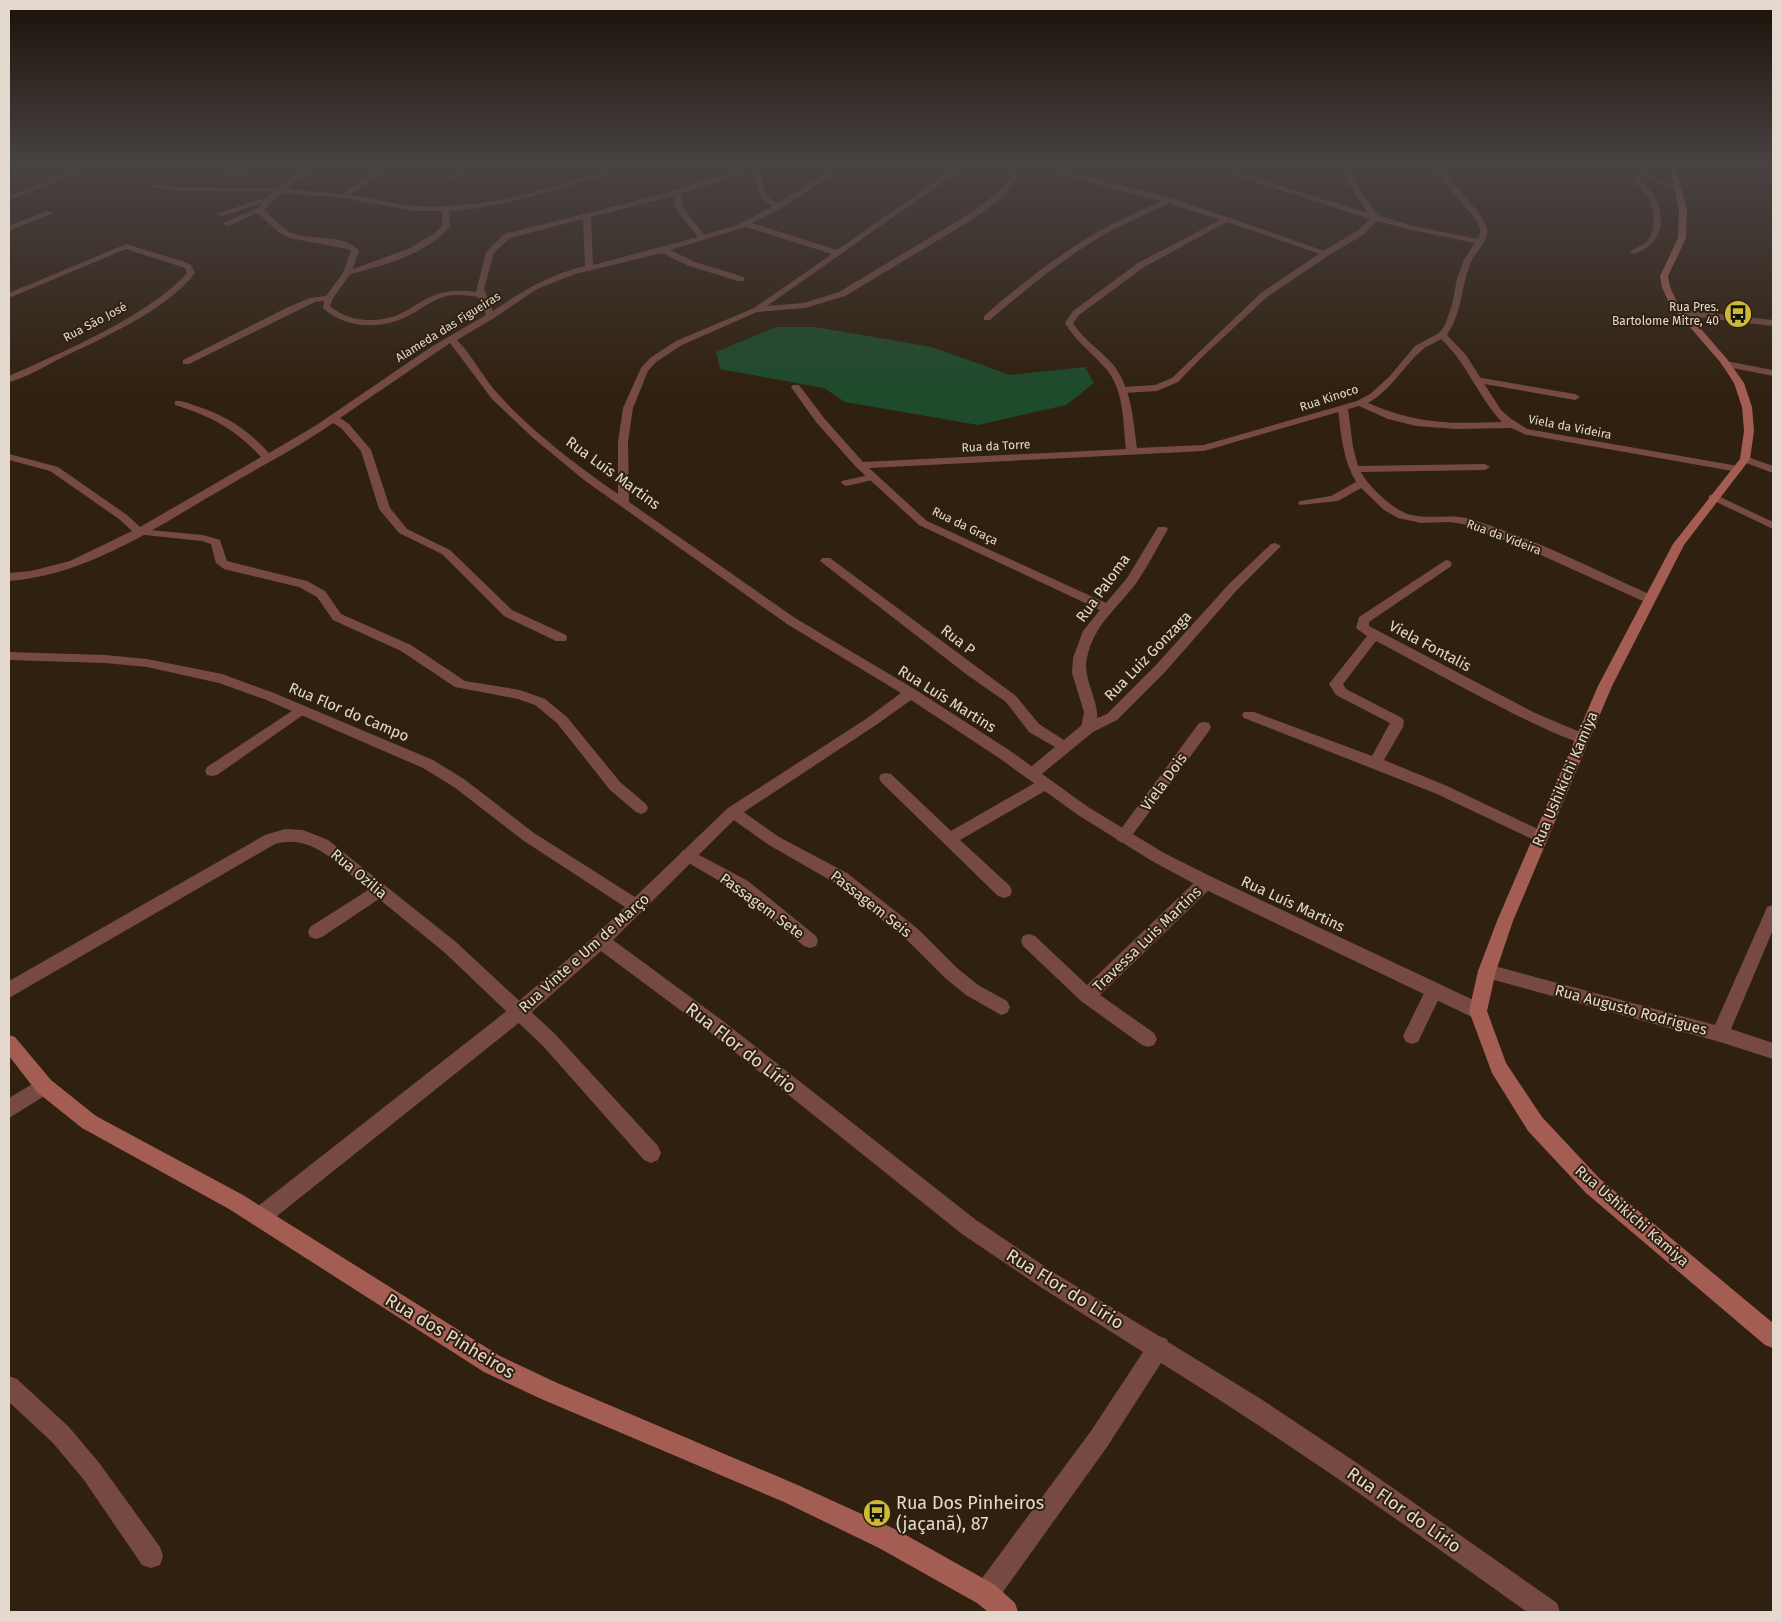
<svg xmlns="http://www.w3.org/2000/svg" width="1782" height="1621" font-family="'Fira Sans',sans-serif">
  <rect width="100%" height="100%" fill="#30200f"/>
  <!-- green -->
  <path fill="#1e4b2c" d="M776,327h39l117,20 78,28 75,-8 9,16 -28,22 -88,20 -133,-23 -21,-14 -104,-19 -4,-17z"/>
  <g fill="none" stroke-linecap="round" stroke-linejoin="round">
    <!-- lane -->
    <path fill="#764a42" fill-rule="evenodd" d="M468,165h8l-22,16h-4v-2z
      M197,168l50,2 3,2 -3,2 -52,-3 -1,-1z
      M154,184l20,3 104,1 4,2 -4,2 -104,-1 -22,-4 -2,-1z
      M267,197l7,2 -51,17 -7,-2z
      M442,207l7,2 1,18c-25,28 -68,39 -103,48l-4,-2 67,-25 23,-14 9,-8z
      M257,208l7,2 -36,16 -7,-2z
      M1373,216l7,2 -17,17 -34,20 -62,42 -65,60 -24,25 -21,9 -33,2 -5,-3 5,-3 31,-2 17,-7 89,-85 62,-42 34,-20z
      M1476,377l99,17 5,3 -5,3 -102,-18v-4z
      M1343,406l5,3 5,38 5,19 127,-2 5,3 -5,3 -124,2c7,14 30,35 44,41 20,8 44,0 65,6 63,19 123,50 183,77l2,3 -6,4 -4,-1 -113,-51 -69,-27 -14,-2 -28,1 -23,-5 -14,-8 -23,-22 -23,13 -38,4 -2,-2 2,-2 31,-5 25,-14c-13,-22 -15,-47 -18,-73z
      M1527,429l211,37 5,3 -5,3 -215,-38v-4z
      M873,474l5,3 -1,2 -31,7 -5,-3 1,-2z
      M139,529l64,6 17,5 7,21 80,20 18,10 16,23 70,31 54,36 55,9 25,9 22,18 53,65 26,22 2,4 -2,4 -5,2 -5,-2 -26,-22 -53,-67 -22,-18 -17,-6 -63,-12 -54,-36 -68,-31 -16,-23 -18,-10 -75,-18 -8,-6 -5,-19 -9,-3 -67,-7 -2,-2 2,-2z
      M1275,543l6,3 -44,44 -72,82 -48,48 -24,12 -56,46 -5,1 -5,-1 -2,-4 2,-4 28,-23 -26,-15 -23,-30 -40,-28 -146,-113 2,-3h8l186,138 23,28 25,16 19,-16 24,-10 48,-48 74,-82 42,-40z
      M1446,560l4,1 2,3 -2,3 -81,55v4l166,87 52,22 2,4 -2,4c-18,5 -183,-88 -211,-102l-33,43 3,5 56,29 2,3 -1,6 -19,33 63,26 99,47 3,4 -3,4 -5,2 -5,-2 -99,-47 -193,-76 -2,-3 2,-3h10l118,44 18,-33 -54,-28 -7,-11 38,-48 -11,-8 3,-11z
      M301,705l5,2 2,3 -2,3 -89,62 -5,1 -5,-1 -2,-4 2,-4z
      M1204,722l5,1 2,4 -2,4 -81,110 -5,2 -5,-2 -3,-4 3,-4 81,-110z
      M886,773l5,1 60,57 89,-51 5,-1 5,1 2,4 -2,4 -90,52 50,46 2,5 -2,5 -6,2 -6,-2 -117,-114 -2,-4 2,-4z
      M733,806l5,2 41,29 68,36 71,56 39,39 21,17 29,16 3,6 -3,6 -6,2 -35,-20 -21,-17 -39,-39 -71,-56 -66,-38 -41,-29 -3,-4 3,-4z
      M285,829l18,1 25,10 128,102 99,92 103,112 3,7 -3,7 -7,3 -7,-3 -101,-114 -99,-94 -65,-53 -57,38 -6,2 -6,-2 -2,-5 2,-5 58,-37c-28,-23 -54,-57 -93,-46l-266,154v-17l256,-146z
      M688,849l60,32 68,55 2,5 -2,5 -6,2 -6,-2 -68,-55 -54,-32 -2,-4 2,-4z
      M1206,876l6,1 2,5 -2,5 -112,108 54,38 3,6 -3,6 -6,2 -6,-2 -61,-44 -58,-55 -2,-5 2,-5 6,-2 6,2 52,49 113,-108z
      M1434,982l6,3 3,5 -25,52 -6,2 -6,-2 -3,-6 3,-6 22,-45z"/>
    <!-- street -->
    <path fill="#764a42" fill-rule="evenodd" d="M89,165h10l-90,35v-4z
      M309,165h8l-30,24 55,5 41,-29h8l-41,30c23,3 45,10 68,11 71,4 140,-20 208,-41h11l-106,32 -52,11 -27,3h-37l-72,-13 -61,-5 -12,10 -6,7c10,8 19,21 31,24 20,6 50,0 64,17l-8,22 -18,25 -3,8c18,16 48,18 70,8 13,-6 24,-16 38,-20 12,-4 25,-4 38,-2l10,-40 18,-18 155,-39 95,-30h8c0,17 -1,31 16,38l61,-38h8l-65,43 -30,15 85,27 122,-85h8l-200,141 37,-3 35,-11 125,-75 32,-23 12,-13 6,-16h7l-7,16 -12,17 -32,23 -125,75 -40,12 -48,4 -75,33 -26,17 -8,9 -15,37 -5,34 1,60 166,116 121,72 93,60 79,57 76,46 48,24 272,128 3,6 -3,6 -6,2 -6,-2 -272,-130 -48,-26 -74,-46 -79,-57 -88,-58 -35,25 -138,91 -125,124 110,81 253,199 80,54 103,62 8,3 1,3 93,57 96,64 200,140 3,9h-33c-120,-86 -240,-171 -366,-249l-54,84 -112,156 -9,3 -9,-3 -3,-9 3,-9 114,-154 52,-79 -101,-64 -80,-54 -251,-201 -110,-82 -76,67 -258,206 -7,3 -7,-3 -3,-7 3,-7 260,-204 82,-70 30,-29 -101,-66 -70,-54 -31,-19 -159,-69 -45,-16 -72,-16 -42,-4 -96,-3v-8l96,3 42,4 75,15 52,19 159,67 31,19 70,54 101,64 93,-89 138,-89 35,-26 -114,-69 -203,-144 -52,-43 -40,-38 -42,-56 -110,75 9,6 22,26 19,58 17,21 43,21 62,60 54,25 1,3 -1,3h-10l-52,-25 -62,-62 -43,-21 -20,-24 -18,-58 -20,-23 -8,-5c-34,24 -72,43 -107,64 -68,39 -137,88 -217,94v-8l22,-2 39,-10 62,-30 -13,-12 -69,-48 -41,-11v-6l49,13 69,48 13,12 121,-70c-27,-29 -49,-40 -86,-52v-4c6,-1 12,2 18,4 31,9 54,24 76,48l46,-27 116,-79 55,-32 -8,-18c-11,-2 -24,-3 -35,0 -13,4 -24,14 -37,20 -26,13 -62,11 -83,-9l1,-7 -9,1 -126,62h-6v-4l103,-52 24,-10 16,-2 17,-23 8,-22 -3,-2 -59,-11 -11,-6 -22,-21 8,-12zM755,169c0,17 2,30 18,37l-36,19 -33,10 -20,-26 -4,-15zM673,196l3,13 22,28 -105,28 -2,-48zM583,219l2,47c-37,9 -61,24 -92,45l-9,-22 10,-36 16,-15zM746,227l86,27 -78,54 -78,33 -26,17 -9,10 -18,40 -5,34v52c-39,-27 -88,-64 -119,-99 -16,-17 -26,-39 -42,-55l37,-22 43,-29 38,-15 87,-21 27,13 49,15h6v-4l-49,-15 -25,-12z
      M1023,165h13l136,33 158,55 -7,2 -96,-33 -83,45 -65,48 -6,8 4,6c11,14 27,24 38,38 17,24 18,53 22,81l67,-3 153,-44 13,-7 19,-17 26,-31 24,-13 6,-8 7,-20 5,-26 7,-19 11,-17 -64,-13 -38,-10 -170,-55h11l154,48 -32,-48h7l35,50 35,11 64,13c5,-7 3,-11 0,-18l-47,-56h7c12,14 46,48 50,63 3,12 -12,24 -16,34 -10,24 -9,51 -24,73l19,20 35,55 9,8 22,14 -5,3 -16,-7 -55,1 -40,-3 -28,-7 -29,-13 -155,45 -335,17 58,53 179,82 21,-25 31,-51h8l2,2c-10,17 -20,37 -31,53 -19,26 -43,42 -50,76 -6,25 20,50 6,74h-10l-2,-4 3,-16 -12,-39 1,-15 10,-27 17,-21 -181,-85 -63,-58 -40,-45 -25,-35 2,-2h6l25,33 39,44 263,-13c-3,-27 -2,-58 -19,-79 -14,-17 -31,-28 -42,-47l8,-12 65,-48 82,-43 -51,-17c-20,10 -42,19 -62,30 -42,24 -80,55 -117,87h-6v-4c37,-32 76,-63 119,-87 19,-10 39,-19 59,-28zM1441,339c26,24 37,58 61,83 -51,2 -86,2 -134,-19 23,-13 34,-35 53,-52 5,-5 14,-8 20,-12z
      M1627,165h8l14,11 34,12 -4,2 -32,-11 -7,1c6,6 12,11 16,18 11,25 4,49 -23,56l-4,-2c5,-4 12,-5 17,-10 11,-10 9,-33 2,-45 -4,-7 -12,-12 -16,-18l9,-3z
      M47,211l7,2 -45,18v-5z
      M126,244l59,18 6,3 4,8c-29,38 -95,66 -138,87 -15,8 -32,18 -48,22v-6c52,-23 141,-61 178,-103l-2,-5 -6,-2 -53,-17 -117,49v-5z
      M1683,310l90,10v6l-93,-11v-4z
      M1726,361l47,9v6l-50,-10 -2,-2z
      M1745,456l28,10v7l-32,-12 -1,-2z
      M1714,494l59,28v7l-63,-30 -2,-2 2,-2z
      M1773,905v25l-42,99 42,14v16l-53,-17 -233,-64 -6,-2 -3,-5 3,-5 6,-2 228,61 50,-113 2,-5z
      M44,1077l7,3 2,6 -2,6 -42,26v-20z
      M9,1376l8,3 52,48 31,37 60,83 3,9 -3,9 -9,3 -9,-3 -58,-85 -31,-37 -44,-41z"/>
    <!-- secondary -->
    <path fill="#a45d52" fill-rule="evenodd" d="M1665,165h7l6,10 9,35 -1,28 -18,38 2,11 6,13 51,59 17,24 8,24 2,24 -4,28 -66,86 -72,141 -99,235 -17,50 -9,40 19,52 36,54 58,62 173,144v25l-8,-3 -179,-152 -58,-62 -36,-58 -23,-62 9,-40 19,-50 101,-235 75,-142 67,-85 4,-28 -2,-24 -8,-24 -13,-20 -52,-60 -7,-16 -2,-11 18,-38 1,-28 -7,-35z
      M9,1035l6,2 36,43 45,36 147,79 257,161 55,26 245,104 97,44 98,55 20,18 3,9h-30l-11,-9 -98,-55 -95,-46 -245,-104 -55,-26 -255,-163 -147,-81 -45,-36 -28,-36z"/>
  </g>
  <!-- sky -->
  <linearGradient id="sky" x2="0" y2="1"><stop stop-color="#1a1208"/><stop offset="0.42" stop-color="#484242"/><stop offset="1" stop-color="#484242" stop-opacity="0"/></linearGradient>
  <rect width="1782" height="392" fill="url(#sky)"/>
  <!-- icons -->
  <defs>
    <symbol id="bus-disc" viewBox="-11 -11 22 22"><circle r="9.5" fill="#ceb838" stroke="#30200f"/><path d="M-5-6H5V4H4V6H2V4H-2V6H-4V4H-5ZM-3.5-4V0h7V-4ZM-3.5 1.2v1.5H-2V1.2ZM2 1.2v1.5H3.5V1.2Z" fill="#111"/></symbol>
  </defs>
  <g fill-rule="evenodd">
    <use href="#bus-disc" x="1722" y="298" width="32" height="32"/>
    <use href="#bus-disc" x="861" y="1497" width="32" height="32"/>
  </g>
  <g text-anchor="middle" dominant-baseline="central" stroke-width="4" stroke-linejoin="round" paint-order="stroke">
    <!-- far-poi labels -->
    <g font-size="12" fill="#e4d9ce" stroke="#30200f" text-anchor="end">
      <text x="1719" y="307">Rua Pres.<tspan x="1719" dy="14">Bartolome Mitre, 40</tspan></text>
    </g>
    <!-- far-street labels -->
    <g font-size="12" fill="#e4d9ce" stroke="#30200f">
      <text transform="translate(95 322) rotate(-28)">Rua São José</text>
      <text transform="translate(448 327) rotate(-32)">Alameda das Figueiras</text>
      <text transform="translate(1329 398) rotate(-18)">Rua Kinoco</text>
      <text transform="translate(1570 427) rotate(11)">Viela da Videira</text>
      <text transform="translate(996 446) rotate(-3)">Rua da Torre</text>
      <text transform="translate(965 526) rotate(26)">Rua da Graça</text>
      <text transform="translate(1504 537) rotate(21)">Rua da Videira</text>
    </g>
    <!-- street labels -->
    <g font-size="15" fill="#e4d9ce" stroke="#30200f">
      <text transform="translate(613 473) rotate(36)">Rua Luís Martins</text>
      <text transform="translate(1103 588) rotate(-54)">Rua Paloma</text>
      <text transform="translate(958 640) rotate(38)">Rua P</text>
      <text transform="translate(1430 646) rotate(28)">Viela Fontalis</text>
      <text transform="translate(1148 656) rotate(-46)">Rua Luiz Gonzaga</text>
      <text transform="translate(947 699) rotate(32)">Rua Luís Martins</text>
      <text transform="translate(349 712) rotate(23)">Rua Flor do Campo</text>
      <text transform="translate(1565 779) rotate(-67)">Rua Ushikichi Kamiya</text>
      <text transform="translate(1164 782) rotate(-54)">Viela Dois</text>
      <text transform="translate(359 874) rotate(40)">Rua Ozilia</text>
      <text transform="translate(871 904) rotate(38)">Passagem Seis</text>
      <text transform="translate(1293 904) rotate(25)">Rua Luís Martins</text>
      <text transform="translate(762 906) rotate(36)">Passagem Sete</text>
      <text transform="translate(1147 939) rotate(-44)">Travessa Luis Martins</text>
      <text transform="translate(584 953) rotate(-42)">Rua Vinte e Um de Março</text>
      <text transform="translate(1631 1010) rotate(15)">Rua Augusto Rodrigues</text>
      <text transform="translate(1632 1216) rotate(41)">Rua Ushikichi Kamiya</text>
    </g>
    <!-- near-street labels -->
    <g font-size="18" fill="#e4d9ce" stroke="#30200f">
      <text transform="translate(741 1048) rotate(38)">Rua Flor do Lírio</text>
      <text transform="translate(1065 1289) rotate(32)">Rua Flor do Lírio</text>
      <text transform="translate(450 1336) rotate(31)">Rua dos Pinheiros</text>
      <text transform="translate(1404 1510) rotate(35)">Rua Flor do Lírio</text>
    </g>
    <!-- near-poi labels -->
    <g font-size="18" fill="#e4d9ce" stroke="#30200f" text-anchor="start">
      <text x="896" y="1503">Rua Dos Pinheiros<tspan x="896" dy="21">(jaçanã), 87</tspan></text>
    </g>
  </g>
  <!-- border -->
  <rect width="1782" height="1621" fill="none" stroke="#e4d9ce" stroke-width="20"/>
</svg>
